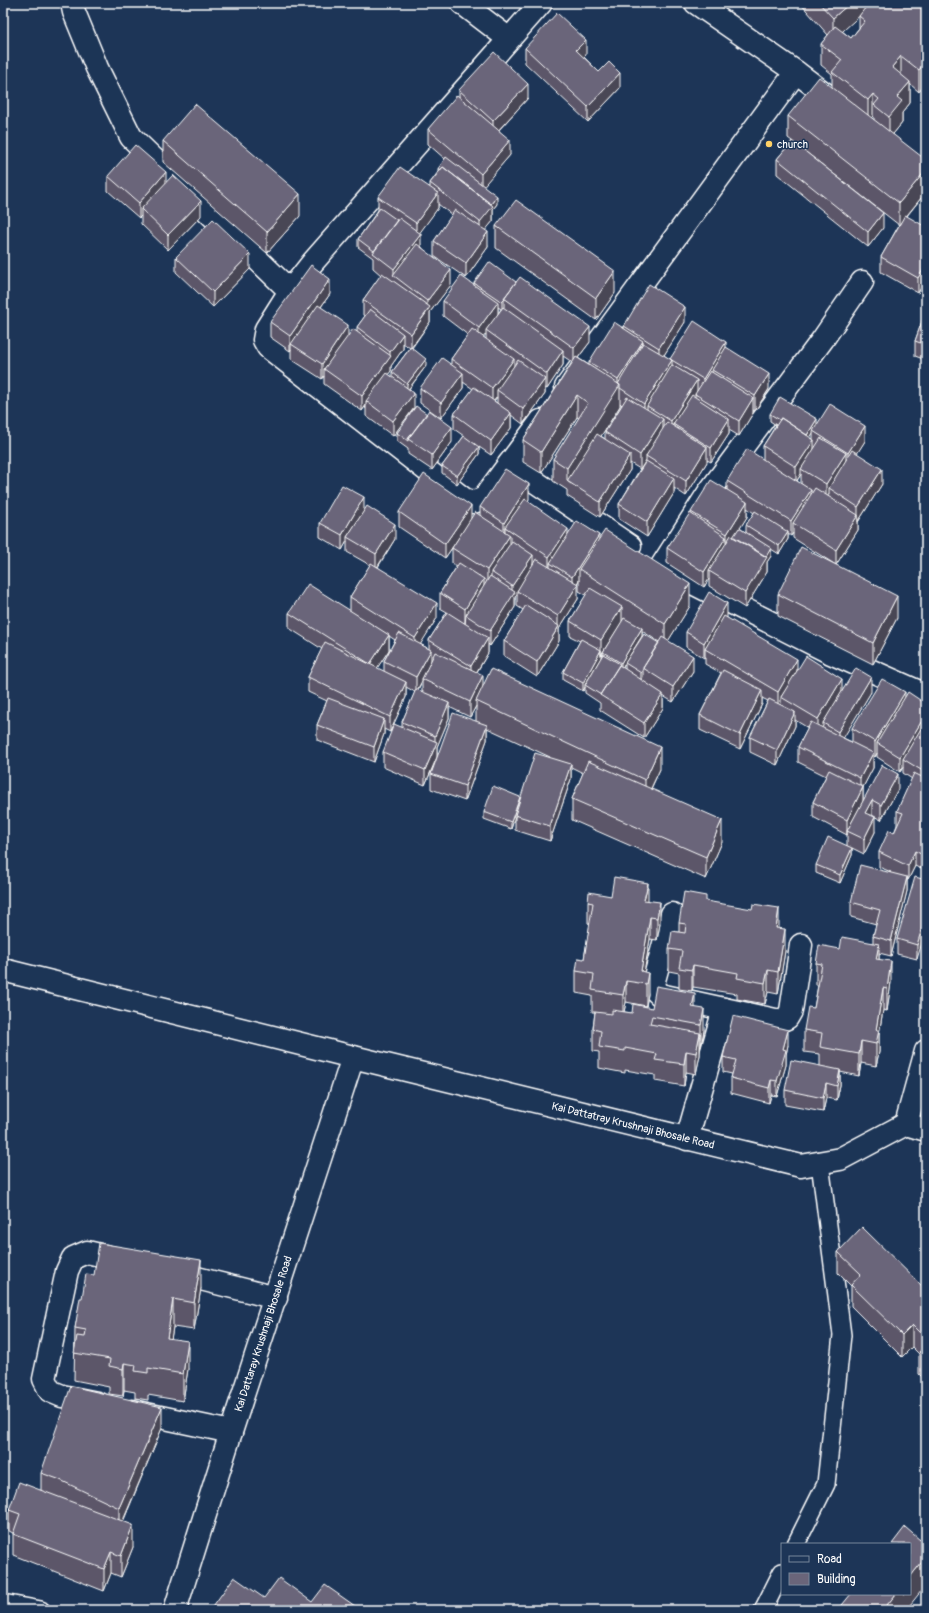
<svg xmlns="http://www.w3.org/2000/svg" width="929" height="1613" font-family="Pangolin,sans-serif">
  <rect width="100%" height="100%" fill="#1d3557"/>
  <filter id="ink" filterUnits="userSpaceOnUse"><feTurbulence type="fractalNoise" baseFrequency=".025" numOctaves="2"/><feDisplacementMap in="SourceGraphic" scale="8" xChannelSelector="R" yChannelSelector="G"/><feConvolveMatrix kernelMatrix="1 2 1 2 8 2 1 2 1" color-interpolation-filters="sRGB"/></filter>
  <g filter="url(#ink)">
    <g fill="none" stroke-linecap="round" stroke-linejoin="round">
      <defs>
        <path id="lane" d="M796,1544l30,-60 16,-149 -22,-172
          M3,1603l38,7
          M763,1610l19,-38"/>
        <g id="street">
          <path d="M72,3l2,9 23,56 34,69 159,154 23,-29 228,-259"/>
          <path d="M462,3l47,36"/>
          <path d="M696,3l100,69 40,30"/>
          <path d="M862,282l-39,57 -114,153 -48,75 170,86 95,42"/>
          <path d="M290,291l-24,38 -2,11 4,7 196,152 9,3 10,-3 26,-35"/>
          <path d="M566,387l230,-315"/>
          <path d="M541,421l-32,43 121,82"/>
          <path d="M672,914l-19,70 2,6 5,5 64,14 -37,130"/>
          <path d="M724,1009l56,12 7,-3 4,-7 10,-66"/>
          <path d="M173,1272l103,26"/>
          <path d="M97,1403l-35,-7 -12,-5 -6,-12 23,-108 6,-13 14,-6 39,9"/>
          <path d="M132,1411l99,21"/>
          <path id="s1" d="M175,1610l56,-178 122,-375"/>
        </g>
        <g id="secondary">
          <path id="s2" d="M3,970l350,87 448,109 39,-7 66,-35"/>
          <path d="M906,1124l20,-73"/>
          <path d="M906,1124l20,6"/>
        </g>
      </defs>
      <!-- lane casing -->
      <use href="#lane" stroke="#fff" stroke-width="20"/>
      <!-- street casing -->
      <use href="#street" stroke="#fff" stroke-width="25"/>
      <!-- secondary casing -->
      <use href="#secondary" stroke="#fff" stroke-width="25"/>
      <!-- lane -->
      <use href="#lane" stroke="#1d3557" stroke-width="17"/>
      <!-- street -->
      <use href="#street" stroke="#1d3557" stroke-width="22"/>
      <!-- secondary -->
      <use href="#secondary" stroke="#1d3557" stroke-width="22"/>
    </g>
    <!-- wall -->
    <path fill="#5b5769" stroke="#fff" fill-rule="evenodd" d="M800,3h65v5l61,-5 -7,89 -9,-8v19l-8,10v10l-9,11 33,58 -19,24 19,64v17l-4,-3v-7l-4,6 -37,-21v-15l18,-32 -97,-76 81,79 -15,19 -91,-73v-15l15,-18 -4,-3v-22l44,-29v-13l-11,-9v-21l7,-9zM859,16v12l-8,10 -9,-7zM873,116l1,1v3l-3,-2z
      M525,48l61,7 -2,2 15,15 21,16 -32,34 -63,-59z
      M459,90l69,8 -29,32 11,25 -27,31 14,18 -4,5v12l-8,9 3,17 -22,31 -32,-22v-15l18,-26 -14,-11v4l-19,25 2,13 30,39 -21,27v10l-18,26 14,18 -17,23 5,19 -21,28 -27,-20v-11l-4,6 -38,-27v-8l-2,3 -31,-20v-10l-1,2 -20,-14v-15l60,-28 -9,13 27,29 9,-4v-5l8,-11 -2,-1v-15l18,-25 -8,-7v-10l-15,-11v-8l20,-29v-13l52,-10v-4l8,-11v-3l7,-10 -17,-15v-15l31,-32zM403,343l7,5 -18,24v5l-4,-3 3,-3v-5l12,-17z
      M163,141l137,75 -33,37 -104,-91z
      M108,176l58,6 35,34 -33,34 -27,-26v-8l-2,2 -31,-27z
      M496,226l119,67 -19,27 -100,-72z
      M176,257l74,12 -37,38 -37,-35z
      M474,283l116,59 -12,16 11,7v-3l35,-33v-3l61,-4 -21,33 6,5 56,-13 43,42 -14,22 -2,-1v3l-14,23 -10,-6v4l-18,28 -4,-2v2l-21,34 -12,-8v5l-27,44 -28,-18v-15l21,-35 -10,-6v7l-30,47 -33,-21v-6l-14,-9v-22l26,-41 -2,-1 -36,56 -18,-11v-22l49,-78 -9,-6v9l-16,24 -2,-1v6l-22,30 -12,-9v13l-20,27 -12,-8v7l-22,30 -15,-11v-7l22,-30 -10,-7v-15l19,-25 -10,-7v6l-22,30 -21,-15v-15l31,-24v-5l17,-24 -25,-19v-15l31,-16zM498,307l3,2 -3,5zM486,334v5l-3,-2zM497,397v6l-3,-2zM620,403l2,2 -17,27v7l-4,-3 19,-30z
      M926,310v50l-11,-4v-15z
      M770,414l47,11 48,16 -8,12 25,31 -24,38v8l-22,35 -43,-27v-5l-2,3 -3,-2v5l-9,15 -8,-5v7l-4,6v10l-22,36 -36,-22v-7l-5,8 -37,-24v-15l24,-34v-2l36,-22v-9l36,-22v-13l13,-21 -6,-4zM813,433v6l-3,-2zM801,474v10l-4,-3zM747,508l7,5 -8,12v8l-6,-5 7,-11z
      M397,433l55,9 -20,28 -24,-16v-5l-11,-8z
      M529,499l-1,2 40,34 31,4 91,67 -22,35 25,30 -20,31 -10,-6v12l-19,30 -44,-28v-7l-15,-10v-6l-2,4 -20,-11v-8l17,-31 -10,-5v-15l16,-26 -7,-4v-11l-2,4 1,15 -19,30v12l-22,36 -33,-21v-15l19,-31 -6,-4v-12l-2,3v10l-25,39 -2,-2v9l-11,19 6,13 177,84 -9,20 71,53 -16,37 -134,-59v-21l11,-26 -12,-6v12l-21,62 -35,-11v-14l-4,13 -27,-10v-7l36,-11 30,-44 -63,-29v12l-22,61 -34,-12v-15l6,-16 -12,27 -42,-18v-15l19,-24v-6l13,-30 -9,-5v10l-16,35 -6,-3v5l-10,28 -57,-22v-15l10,-24 -19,-9v-15l14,-28 -33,-21v-15l61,-2v-14l20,-32 -23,-13v-11l-5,9 -22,-13v-14l44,-13 31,29 -17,28 59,51 -17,26 9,5v-9l18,-28 -7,-4v-15l17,-27 -5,-3v-15l-7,10 -46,-31v-15l72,7 9,-3v-9zM642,631l17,11 -32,18 15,-24zM389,636l6,4 -11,21v11l-7,-4 12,-18zM603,652v3l-2,3v-3zM625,663v6l-2,-1zM422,681v11l-4,-2zM476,706v15l-39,36v-10l12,-29v-11l21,10z
      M778,594l119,24 -24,46 -95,-48z
      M727,618l70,52 45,21 29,1 -28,46 9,4v-14l53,-31 21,7v154l-5,11 -6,-3 -7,14h-1v11l-16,65 -12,-3v6l12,23 -4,29 -4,-1 -4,24v18l-3,14 -15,-3 -2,13 -19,-4v13l-3,15 -11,-2 -3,14 -38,-7v-15l35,-24v-12l-16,-2v-22l10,-22 4,-23h-2v-22l24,-14 33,-6v-7l3,-12 -25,-7v-15l40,-30 -12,-5v-15l15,-19 3,-8v-14l15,-32 -9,-6v-6l-3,5 -23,-15v-4l-2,4 -2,-1v12l-10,19v14l35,-12 -17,31 -9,-5 -1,1 4,16 -11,22 -12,-6v7l-12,28 -24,-10v-8l31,-19v-12v1l-34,-18v-15l13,-26 -28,-14v-15l10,-19 -13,-8v6l-18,39 -27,-13v-15l18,-36 -6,-3v6l-22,45 -40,-19v-15l21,-42 -16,-9v-8l-1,2 -18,-11v-15z
      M926,619v26l-2,-1v-21z
      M926,880l-9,79 -20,-5v-15z
      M611,896l37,4 12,24 -3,16 -7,-1 -6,33 4,22 -2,12 -20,-4 -2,10 8,1 20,-5 43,-1 9,23 -3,17h-1v8l-4,19 -10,-2 -2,14 -29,-5v-6l-30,-5v3l-26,-5v-16l-6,-1v-22l2,-17h-3v-16l-16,-3v-22l8,-12 6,-35 -2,-1v-21z
      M706,901l73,27 6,23 -7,43 -10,-2 -3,12 -28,-5v-5l-44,-7 -1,4 -13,-2v-16l-10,-2v-22l10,-16v-10z
      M788,1045l-2,10v10l-9,31 -6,-1 -2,8 -38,-10v-15l1,-4 -9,-2v-15z
      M838,1252l88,38v91l-7,-7v-20l-7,-7 -10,10 -51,-51v-20l-13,-13z
      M201,1288l-7,42 -21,-3 -2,12 17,30 -5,32 -35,-6v5l-13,-2v-6l-11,-2 -1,6 -14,-2v-7l-35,-7 1,-52 7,-30z
      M162,1428l-39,94 10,25 -12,30 -10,-4 -7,18 -91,-36v-22l-4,-2v-21l32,-20v-17z"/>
    <!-- shaded-wall -->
    <path fill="#4a4755" stroke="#fff" d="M850,3h15v8l-32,29v-22z
      M586,40v15l-10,10v-15z
      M901,56v22l-9,-11z
      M926,61v22l-7,9v-22z
      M620,73v15l-32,34v-15z
      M910,82v21l-8,10v10l-13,16v-22l8,-20z
      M528,84v14l-35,38v-15z
      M873,94v22l-5,6v-22z
      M510,140v15l-29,34v-15z
      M926,170v22l-27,33v-22z
      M166,172v15l-25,22v7l-2,2v-15z
      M438,193v15l-22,30v-15z
      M300,194v22l-33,37v-21z
      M497,196v8l-4,5v12l-13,16v-15l9,-15z
      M201,201v15l-33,34v-15z
      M883,213v15l-15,19v-15z
      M488,232v15l-22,31v-15z
      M421,234v15l-27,26v-6z
      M250,254v15l-37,38v-15z
      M926,265v14l-8,14v-15z
      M451,270v15l-21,27v10l-19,26v-14l16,-22v-11z
      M615,271v22l-19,27v-22z
      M330,279v15l-36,51 -3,-1v5l-1,2v-15z
      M504,299v8l-2,3v-8z
      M498,302v15l-12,13v4l-7,9v-15z
      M685,307v15l-26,41v-15z
      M348,325v15l-24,29v7l-2,3v-15z
      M590,327v15l-16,21v-15z
      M403,334v15l-12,17v5l-23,32 -2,-2v4l-4,6v-15l28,-39v-5z
      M643,341v15l-23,32v18l-49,78 -4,-3v-13l51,-81v-7z
      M726,342v14l-14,14v9l-9,15v-15z
      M563,350v15l-16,24v-15z
      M426,359v7l-19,25v-7z
      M514,359v15l-17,16v7l-5,6v-15z
      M672,360v15l-25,31v8l-3,5v-15z
      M463,373v15l-22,30v-15z
      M769,374v15l-14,22v-15z
      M545,379v15l-22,30v-15z
      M697,380v15l-2,-1v3l-18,29 -4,-2v8l-2,4v-15z
      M414,393v15l-21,28v-15z
      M577,395v22l-36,56v-21z
      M753,398v15l-14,23v-15z
      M511,413v15l-20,27v-14z
      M663,419v15l-17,22v4l-6,10v-15z
      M729,419v15l-18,28v-14z
      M817,419v8l-4,4v2l-7,11v-7z
      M865,426v15l-17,27v-15z
      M452,427v15l-20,28v-15z
      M814,440v14l-13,15v5l-5,8v-15z
      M479,447v7l-22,30v-8z
      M707,447v15l-21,34v-15z
      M846,453v15l-17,20v6l-3,5v-15z
      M630,455v15l-30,47v-15z
      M882,469v15l-24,38v-15z
      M674,478v15l-27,44v-15z
      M529,484v15l-20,30 -4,-2v8l-1,3v-15z
      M811,490v15l-18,18v10l-2,3v-15z
      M364,497v15l-17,25v4l-5,9v-15z
      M747,502v15l-20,32v-15z
      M471,506v14l-26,38v-14z
      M858,515v15l-22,35v-15z
      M395,524v15l-19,30v-15z
      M568,529v15l-18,19v7l-1,2v-15z
      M788,532v7l-9,15v-8z
      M510,535v15l-19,22v7l-4,6v-15z
      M599,535v15l-20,19v11l-7,12v-15z
      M726,537v15l-17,19v8l-5,8v-15z
      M771,548v8l-4,6v10l-22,36v-15l18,-33z
      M533,555v15l-16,21v3l-2,3v10l-25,39v-15l22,-35v-10z
      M484,579v15l-18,21 -1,9v-15z
      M578,584v15l-19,30v12l-22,36v-15l21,-34v-12z
      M690,584v22l-25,40v-22z
      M897,596v22l-24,46v-21z
      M437,603v15l-22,35v-15z
      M727,603v15l-22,31v7l-1,2v-15z
      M622,607v15l-21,33v-15z
      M642,628v8l-21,34v-7z
      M389,635v15l-19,29v-15z
      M488,638v15l-17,28v-15z
      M431,650v15l-9,14v2l-6,11v-15z
      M601,650v8l-16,27v2l-2,4v-8z
      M693,656v15l-20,31v-15z
      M797,659v15l-16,23v6l-3,4v-15z
      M643,669v8l-2,3v-7z
      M483,675v15l-7,11v5l-6,11v-15z
      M871,677v15l-33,55v-15z
      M842,679v15l-19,29v3l-5,8v-15z
      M406,682v15l-16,35v-15z
      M762,690v14l-22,45v-14z
      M905,692v15l-28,36v10l-2,4v-15z
      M663,694v14l-19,30v-15z
      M449,703v15l-12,29v10l-12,28v-15l10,-23v-11z
      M795,712v14l-18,39v-15z
      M926,714v15l-23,30v8l-3,5v-15z
      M384,719v15l-10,28v-15z
      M487,725v15l-22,61v-15z
      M660,747v22l-15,32v-21z
      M873,753v15l-13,25v-15z
      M571,764v15l-21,62v-15z
      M898,774v15l-17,31v-15z
      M863,787v15l-16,29v4v-15z
      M520,797v7l-5,11v1l-4,13v-7z
      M872,800v15l-7,13v-15z
      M875,817v15l-11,22v-15z
      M722,820v22l-16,37v-22z
      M926,843v15l-5,11v-15z
      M852,848v7l-12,28v-8z
      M915,851v15l-7,14v-14z
      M907,877v14l-16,65v-15z
      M648,883v22l-4,-5z
      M660,902v22l-3,16v-22z
      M779,908v22l-3,-2z
      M926,915v15l-9,29v-14z
      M650,917v22l-8,45 -1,-13z
      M785,929v22l-7,43v-22z
      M879,944v21l-3,-6z
      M891,961v21l-4,29v-22z
      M693,965v22l-1,4v-21z
      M768,970v22l-3,12v-21z
      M648,973v21l-2,12v-22z
      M626,981v21l-3,15v-22z
      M883,988v22l-4,24v18l-3,14v-36z
      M695,993v21l-3,-7z
      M704,1009v21l-3,17v-22z
      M788,1030v15l-2,10v10l-9,31v-15l6,-32z
      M700,1033v22l-4,19v-21z
      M861,1041v22l-2,13v-22z
      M686,1051v21l-2,14v-22z
      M840,1070v15l-3,15v-14z
      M771,1080v15l-2,8v-15z
      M826,1083v15l-3,14v-14z
      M201,1260v28l-7,42v-27z
      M173,1299v28l-6,38v-27z
      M912,1325v22l-10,10v-22z
      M188,1341v28l-5,32v-27z
      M124,1363v27l-1,6v-27z
      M162,1407v21l-43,102v-22z
      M133,1525v22l-12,30v-21z
      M111,1552v21l-7,18v-22z
      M926,1557v28l-20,25h-19v-5l9,-11h14v-17z"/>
    <!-- building -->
    <path fill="#6a657a" stroke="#fff" d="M819,3h31l-17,15z
      M869,3h57v58l-7,9 -18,-14 -9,11 18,15 -13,15 5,4 -13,16 -15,-12 5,-6 -6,-5 -5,6 -36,-28 10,-12 -21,-16 14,-18 16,12 14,-17 -6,-5z
      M557,13l29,27 -10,10 23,22 10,-10 11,11 -32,34 -63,-59z
      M494,52l34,32 -35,37 -34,-31z
      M819,77l107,83v10l-27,33 -111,-87z
      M457,95l53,45 -29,34 -53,-45z
      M195,104l105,90 -33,38 -104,-91z
      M792,141l91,72 -15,19 -91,-73z
      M135,145l31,27 -27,31 -31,-27z
      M446,157l51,39 -6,8 -48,-37 -3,3 -2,-1z
      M400,167l38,26 -22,30 -38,-26z
      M443,167l50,39 -13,16 -50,-39z
      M173,175l28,26 -33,34 -27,-26z
      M516,200l99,71 -19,27 -100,-72z
      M380,208l17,12 -23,31 -16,-12z
      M455,210l33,22 -22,31 -32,-22z
      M905,215l21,12v38l-8,13 -37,-21z
      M399,218l22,16 -27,35 -21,-16z
      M213,219l37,35 -37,38 -37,-35z
      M417,244l34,26 -24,31 -34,-26z
      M489,262l27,20 -12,16 1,1 -3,3 -28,-19z
      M311,265l19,14 -40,57 -20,-14z
      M382,273l48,34 -19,27 -48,-34z
      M461,276l37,26 -19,26 -36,-27z
      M520,277l70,50 -16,21 -70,-50z
      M926,280v9l-4,-2z
      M649,284l36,23 -26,41 -35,-22z
      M318,305l30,20 -26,39 -31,-20z
      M503,307l60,43 -16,24 -61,-44z
      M370,309l33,25 -13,18 -33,-25z
      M926,310v35l-11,-4z
      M694,321l32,21 -23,37 -33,-20z
      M614,322l29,19 -25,39 -29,-18z
      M353,329l38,27 -29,40 -38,-27z
      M472,329l42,30 -22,29 -41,-29z
      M643,343l29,17 -28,44 -24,-16v-3l-2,-1z
      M411,347l15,12 -19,25 -15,-12z
      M726,347l43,27 -14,22 -43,-26z
      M576,357l44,28 -53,83 -14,-9 35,-56 -11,-8 -36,57 -18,-12z
      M442,358l21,15 -22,30 -21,-15z
      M518,360l27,19 -22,30 -26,-19z
      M672,365l25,15 -26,41 -24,-15z
      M710,371l43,27 -14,23 -44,-27z
      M387,373l27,20 -21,28 -27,-20z
      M474,387l37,26 -20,28 -37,-27z
      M692,395l37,24 -18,29 -38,-24z
      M627,397l36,22 -23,36 -35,-23z
      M780,397l37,22 -10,16 -26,-17 -1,2 -10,-6z
      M830,404l35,22 -17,27 -35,-22z
      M416,406l11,8 -19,25v2l-11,-8z
      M429,410l23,17 -20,28 -24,-16z
      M781,418l33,22 -18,27 -33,-21z
      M667,422l40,25 -21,34 -40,-25z
      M597,434l33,21 -30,47 -33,-21z
      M464,436l15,11 -22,29 -15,-10z
      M821,438l25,15 -20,31 -25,-15z
      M747,449l64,41 -20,31 -64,-40z
      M852,450l30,19 -24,38 -29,-19z
      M646,461l28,17 -27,44 -28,-18z
      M505,469l24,15 -25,39 -24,-16z
      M424,474l47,32 -26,38 -46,-32z
      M711,480l36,22 -20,32 -36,-22z
      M342,485l22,12 -22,38 -22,-12z
      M815,488l43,27 -22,35 -43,-27z
      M525,499l43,30 -19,28 -44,-30z
      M367,506l28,18 -19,30 -29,-17z
      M755,511l33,21 -9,14 -33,-21z
      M475,512l35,23 -23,35 -35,-22z
      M690,513l36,24 -22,35 -37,-24z
      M577,521l22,14 -27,42 -22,-14z
      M739,528l32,20 -5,9 -33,-20z
      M605,530l85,54 -25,40 -86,-55z
      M731,535l36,22 -22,36 -36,-22z
      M512,541l21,14 -21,31 -21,-14z
      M801,547l96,49 -24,47 -95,-49z
      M536,559l42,25 -20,32 -41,-25z
      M371,563l66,40 -22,35 -65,-41z
      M459,563l25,16 -19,30 -25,-16z
      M490,576l25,16 -25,39 -24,-16z
      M308,584l81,51 -19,29 -81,-51z
      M590,588l32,19 -21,33 -31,-19z
      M709,592l18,11 -23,40 -18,-11z
      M526,605l33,21 -22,36 -33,-21z
      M447,612l41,26 -17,28 -42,-26z
      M724,616l73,43 -19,33 -73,-43z
      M624,618l18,10 -21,35 -18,-11z
      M399,633l32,17 -15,27 -32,-16z
      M644,634l15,9 -16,25v1l-2,4 -16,-10z
      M662,637l31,19 -20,31 -30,-19z
      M581,639l20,11 -18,33 -20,-11z
      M325,642l81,40 -16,35 -82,-40z
      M435,652l48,23 -13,27 -48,-23z
      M603,654l17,10 -20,31h1l-16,-10z
      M806,656l36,23 -24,40 -37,-22z
      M619,665l44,29 -19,29 -44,-28z
      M856,668l15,9 -33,55 -15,-9z
      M491,669l169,78 -15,33 -169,-79z
      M723,670l39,20 -22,45 -40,-20z
      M882,679l23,13 -30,50 -23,-14z
      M416,689l33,14 -14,33 -33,-14z
      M908,692l18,12v10l-26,43 -23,-14z
      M328,698l56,21 -10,28 -57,-22z
      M769,699l26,13 -18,38 -27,-13z
      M453,713l34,12 -22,61 -34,-12z
      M926,720v53l-23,-14z
      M811,722l62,31 -13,25 -62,-31z
      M394,724l43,18 -12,28 -42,-18z
      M535,753l36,11 -21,62 -35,-11z
      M588,761l134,59 -16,37 -134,-58z
      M882,765l16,9 -17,31 -9,-5 -7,13 10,4 -11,22 -17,-8z
      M829,770l34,17 -16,33 -34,-18z
      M914,773l12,6v64l-5,11 -6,-3 -7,15 -29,-14 10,-22 5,3 9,-20 -6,-2z
      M493,786l27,11 -9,25 -27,-10z
      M828,837l24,11 -12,27 -24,-10z
      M860,865l47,12 -16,64 -18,-5 7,-26 -29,-8z
      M614,877l34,6 -4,17 16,2 -3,16 -7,-1 -9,54 7,2 -2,11 -20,-3 -3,14 -31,-5 2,-16 -18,-3 2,-13 6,1 9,-56 -5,-1 1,-10 22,4z
      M915,877l11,3v35l-9,30 -20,-6z
      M684,892l22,4v5l46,8 1,-5 26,4 -3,20 9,1 -7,43 -10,-2 -3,13 -28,-5 1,-5 -45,-8 -1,5 -13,-2 3,-17 -13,-2 3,-18 13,2 1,-9 -7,-1z
      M842,937l37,7 -3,15 15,2 -4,28 -4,-1 -7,42h3l-3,14 -15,-3 -2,13 -39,-7 2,-14 -18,-3 4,-23 6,1 8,-44 -6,-1 3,-18 21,4z
      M656,986l39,7 -3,14 12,2 -3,16 -49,-9 -2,8 50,9 -4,20 -10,-2 -2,13 -29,-4 2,-6 -32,-6v3l-26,-4 2,-16 -8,-2 2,-17 17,2v-4l20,3 1,-9 19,4z
      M733,1016l55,14 -5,19 3,1 -9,31 -6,-1 -2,8 -38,-10 5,-18 -13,-3z
      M791,1060l49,10 -3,16 -11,-3 -3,15 -38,-8z
      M862,1227l64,63v49l-14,-14 -10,10 -51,-50 10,-11 -23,-22z
      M99,1243l102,17 -7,43 -21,-4 -6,39 21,3 -5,33 -35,-6v5l-13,-2 1,-6 -12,-2 -1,6 -14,-3 1,-7 -36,-6 3,-17 8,1 1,-7 -11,-2 5,-30h2l4,-24 8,1z
      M926,1345v14l-7,-7z
      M71,1386l91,21 -43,101 -61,-29 -17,-6z
      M19,1482l114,43 -12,31 -10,-4 -7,17 -91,-35 7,-20 -11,-4z
      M905,1527l15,13 6,-7v24l-16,20v-33h-18z
      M234,1577l30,21 15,-20 33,24 13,-17 30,21 -3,4h-139l-2,-1z
      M851,1594h45l-9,11 6,5h-55z"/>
  </g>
  <!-- markers -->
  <circle fill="#ffd166" stroke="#1d3557" stroke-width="1.5" cx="769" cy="144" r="4"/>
  <g text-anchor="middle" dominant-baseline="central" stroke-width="3" stroke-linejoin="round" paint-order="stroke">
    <!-- poi labels -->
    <g font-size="11" fill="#fff" stroke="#1d3557" text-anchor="start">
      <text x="777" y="144">church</text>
    </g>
    <!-- street labels -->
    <g font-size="11" fill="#fff" stroke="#1d3557">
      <text stroke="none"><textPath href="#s2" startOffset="649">Kai Dattatray Krushnaji Bhosale Road</textPath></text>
      <text stroke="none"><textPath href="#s1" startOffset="290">Kai Dattaray Krushnaji Bhosale Road</textPath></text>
    </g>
  </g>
  <!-- margin -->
  <rect width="929" height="1613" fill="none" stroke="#1d3557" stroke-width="16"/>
  <rect x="8" y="8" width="913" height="1597" fill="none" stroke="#fff" stroke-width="1.5" filter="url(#ink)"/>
  <!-- legend -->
  <rect x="781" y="1543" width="130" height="52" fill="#1d3557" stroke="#77869a"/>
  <rect x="789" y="1556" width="20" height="6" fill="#1d3557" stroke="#77869a"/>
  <text x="817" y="1563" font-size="12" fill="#ffffff">Road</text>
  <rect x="789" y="1573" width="20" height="12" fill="#6a657a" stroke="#77869a"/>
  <text x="817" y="1583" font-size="12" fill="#ffffff">Building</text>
</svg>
